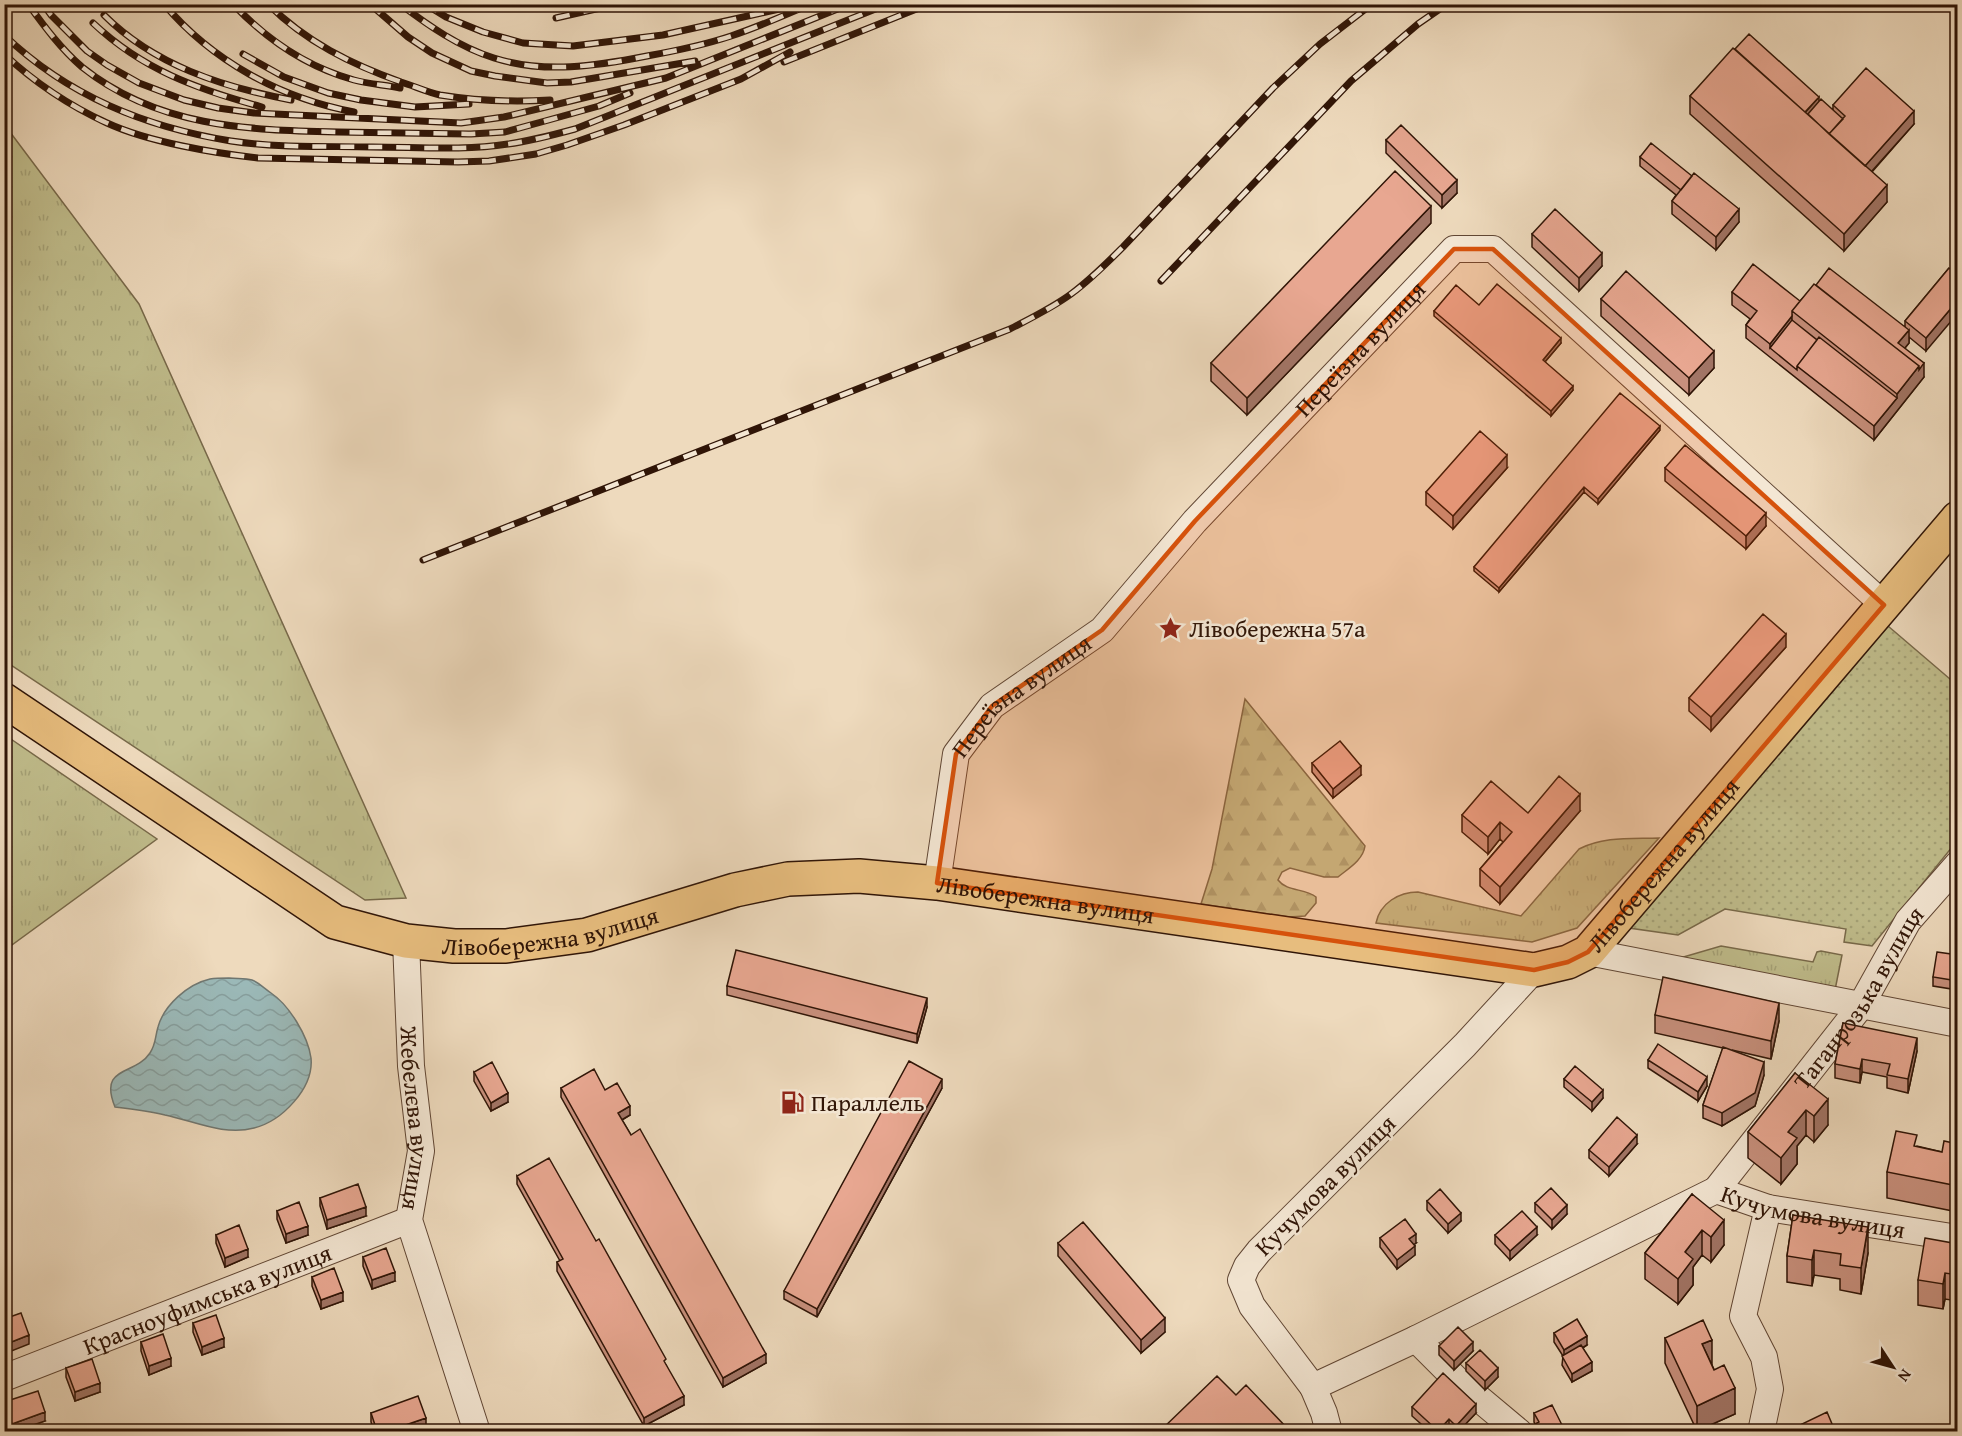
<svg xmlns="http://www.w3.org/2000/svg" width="1962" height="1436" font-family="'Gentium Book Plus',serif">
  <defs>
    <pattern id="grass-tufts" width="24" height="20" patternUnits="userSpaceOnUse" patternTransform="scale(1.5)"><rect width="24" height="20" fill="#c0bd8c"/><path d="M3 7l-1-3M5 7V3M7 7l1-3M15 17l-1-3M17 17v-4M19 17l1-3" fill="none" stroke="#a5a277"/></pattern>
    <pattern id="forest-firs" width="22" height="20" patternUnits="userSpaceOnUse" patternTransform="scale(1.5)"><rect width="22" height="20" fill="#c0bd8c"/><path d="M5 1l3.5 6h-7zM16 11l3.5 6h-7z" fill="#a5a277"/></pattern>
    <pattern id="park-dots" width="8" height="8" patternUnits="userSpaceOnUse" patternTransform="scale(1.5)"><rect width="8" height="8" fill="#c0bd8c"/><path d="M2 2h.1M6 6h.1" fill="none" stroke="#a5a277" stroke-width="1.8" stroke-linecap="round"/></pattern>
    <pattern id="water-waves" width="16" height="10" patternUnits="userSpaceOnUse" patternTransform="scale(1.5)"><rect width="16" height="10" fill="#9bb9b8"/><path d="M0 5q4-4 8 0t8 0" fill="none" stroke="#869e9d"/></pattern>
  </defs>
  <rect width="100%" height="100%" fill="#eedabd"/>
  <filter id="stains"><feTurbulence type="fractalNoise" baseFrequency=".00333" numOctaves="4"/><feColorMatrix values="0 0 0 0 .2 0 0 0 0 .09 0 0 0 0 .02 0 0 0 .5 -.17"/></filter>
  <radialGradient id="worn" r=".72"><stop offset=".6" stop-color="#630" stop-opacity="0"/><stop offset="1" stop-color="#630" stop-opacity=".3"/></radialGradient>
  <!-- grass -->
  <path fill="url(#grass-tufts)" stroke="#78694a" stroke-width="1.5" d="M4,124l135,180 267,594 -41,2 -360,-239z
    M5,735l152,104 -152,111h-1z
    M1659,838l-82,90 -45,14 -156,-19c4,-20 23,-31 42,-31l103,24 58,-67c25,-13 53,-10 80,-11z
    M1721,946l92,16 4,-10 4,-1 21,4 -7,35 -155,-32z"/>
  <!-- forest -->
  <path fill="url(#forest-firs)" stroke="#78694a" stroke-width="1.5" d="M1245,699l120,147c-2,14 -16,22 -27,31h-14l-34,-9 -8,4 -4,8c9,12 27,8 38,17v6l-11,13 -16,1 -88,-13 11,-35z"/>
  <!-- park -->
  <path fill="url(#park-dots)" stroke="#78694a" stroke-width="1.5" d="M1888,626l69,59v156l-85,105 -28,-4 2,-13 -121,-20 -47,26 -49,-7 2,-9z"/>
  <!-- water -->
  <path fill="url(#water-waves)" stroke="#707771" stroke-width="1.5" d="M229,978c7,1 16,0 23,2 6,2 13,9 19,13 18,12 37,43 40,65 3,30 -29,63 -57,70 -30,8 -60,-7 -89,-13 -16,-4 -33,-6 -50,-8 -17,-42 20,-31 35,-54 6,-9 5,-16 8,-26 6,-22 30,-43 52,-48 6,-1 13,-1 19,-1z"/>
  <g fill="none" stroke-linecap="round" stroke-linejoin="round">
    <defs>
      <g id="minor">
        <path id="s1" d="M937,883l19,-129 36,-48 110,-76 93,-109 259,-272h39l391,356"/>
        <path id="s2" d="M406,941l5,125 10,85 -12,69 68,212"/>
        <path d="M1588,952l370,72"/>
        <path id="s3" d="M1534,970l-69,75 -206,206 -12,15 -6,14 11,26 61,81 103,-48 300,-149 52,18 190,30"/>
        <path id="s4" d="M1716,1190l144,-183 48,-86 50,-57"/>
        <path d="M1416,1339l42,42 61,51"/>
        <path id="s5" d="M4,1378l405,-158"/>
        <path d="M1313,1387l11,26 5,19"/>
        <path d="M1761,1432l9,-43 -6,-32 -21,-41 25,-108"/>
      </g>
      <g id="major">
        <path id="s6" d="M4,700l331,222 71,19 48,5h52l81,-11 148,-45 53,-11 71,-3 78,7 597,87 34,-8 20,-10 370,-434"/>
      </g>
    </defs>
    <!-- minor casing -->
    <use href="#minor" stroke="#604634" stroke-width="28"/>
    <!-- major casing -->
    <use href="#major" stroke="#301507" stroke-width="36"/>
    <!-- minor -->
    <use href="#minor" stroke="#f4e7d4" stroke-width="26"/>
    <!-- major -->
    <use href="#major" stroke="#e7bd7e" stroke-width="33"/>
    <defs>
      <path id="rail" d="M28,4c16,22 33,45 54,63 75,60 164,63 256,65 45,1 89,1 133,2l34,-2 40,-11 54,-15 31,-13
        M43,4l8,11 36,36 20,14 32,18 45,17 34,8 36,5 207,10 43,-6 162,-39 184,-74
        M164,4c48,57 116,94 190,108
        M233,4c33,35 74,63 121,76 15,4 31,5 46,8
        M268,4c38,38 83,60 133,78 13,4 26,10 39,13 37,6 74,7 110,5
        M370,4l38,33 24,16 39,18 24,5 52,7 24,-1 124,-21
        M400,4c29,22 59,43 94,54 51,16 102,8 153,-2 28,-5 57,-11 84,-20 27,-9 54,-21 80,-32
        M425,4l21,13 37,15 40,11 50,3 90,-11 125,-28
        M104,15c50,50 118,72 187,85
        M556,18l62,-14
        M93,23c50,47 104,66 169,84
        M4,35c64,61 141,92 227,106 47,7 94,5 141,6 45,0 91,4 136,-3 23,-3 45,-9 67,-15l313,-125
        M4,54c30,28 66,52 103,69 41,19 107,30 151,35l200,4 31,-1 47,-7 31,-9 57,-20 117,-46 49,-27
        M243,54l41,23 44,16 33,7 54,7 54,-3
        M784,62l145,-58
        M1161,281l190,-200 67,-57 29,-20
        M423,560l587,-231c21,-11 42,-21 61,-35 19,-14 36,-31 52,-47l150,-159 47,-44 52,-40"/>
    </defs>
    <!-- rail casing -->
    <use href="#rail" stroke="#301507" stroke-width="7"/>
    <!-- rail -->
    <use href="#rail" stroke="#f4e7d4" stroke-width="4.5" stroke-dasharray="14" stroke-linecap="butt"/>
  </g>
  <!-- wall -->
  <path fill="#c8907d" stroke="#301507" stroke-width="1.5" d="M1735,49l98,61v-5l81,19 -42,48 15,30 -43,49 -154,-137v-18z
    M1386,140l71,53 -15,15 -56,-55z
    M1640,157l99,65 -23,28 -44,-36v-13l4,-6 -36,-29z
    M1431,223l-184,192 -36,-34v-18z
    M1532,234l70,32 -23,25 -47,-44z
    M1949,268l-23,83 -17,-14v6l-4,5 19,29 -50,63 -128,-102v-13l4,-6 -18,-14v-13l68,9 16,-16 89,42v-6z
    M1601,299l113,69 -25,27 -88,-79z
    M1479,305l82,38 -16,19 28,28 -22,26 -117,-100v-5z
    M1660,430l-62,74 -14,-12 -85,100 -25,-21v-4z
    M1507,468l-54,61 -27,-24v-13z
    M1665,468l101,58 -20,23 -81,-68z
    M1786,647l-75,84 -22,-20v-13z
    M1958,650v23l-5,-4v-13z
    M1312,763l49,12 -28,23 -21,-26z
    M1580,811l-80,93 -20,-18v-17l23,-27 -3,-3 -12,15 -26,-22v-17z
    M1958,955v35l-25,-4v-9z
    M727,986l200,21 -10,36 -190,-48z
    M1655,1015l124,6 -8,38 -39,-9 32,25 -9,31 -33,20 -19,-8v-13l20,-57 -68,-15z
    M1843,1023l74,28 -9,42 -21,-5v-11l-25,-5 -2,11 -25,-5v-14z
    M1648,1060l59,26 -9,15 -50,-33z
    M474,1072l34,30 -17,9 -17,-30z
    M1795,1073l33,52 -14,17 -8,-7 -9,11v18l-16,20 -33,-26v-26z
    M1564,1079l39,19 -11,13 -28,-24z
    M561,1088l44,2 25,25 -8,5 144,243 -43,24 -162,-290z
    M942,1088l-125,229 -33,-18v-8z
    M1637,1144l-28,32 -20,-18v-8z
    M1958,1144v68l-71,-14v-26l30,-26 25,6z
    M517,1176l149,189 18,40 -40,21 -87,-155v-9l3,-1 -43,-77z
    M1692,1194l32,51 -13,17 -9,-7 -9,12v18l-15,19 -33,-25v-26z
    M320,1198l46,18 -39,13 -7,-23z
    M1427,1201l34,20 -13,12 -21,-23z
    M1535,1203l32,11 -15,15 -17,-17z
    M277,1211l31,24 -22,8 -9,-24z
    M1793,1215l75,38 -7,41 -21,-4v-11l-26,-4 -2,11 -25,-4v-26z
    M216,1235l32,22 -23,10 -9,-24z
    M1495,1235h42l-27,25 -15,-16z
    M1380,1238l36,5 -2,1 1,11 -18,14 -17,-22z
    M1058,1243l107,89 -24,21 -83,-97z
    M1958,1244v57l-13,-2 -2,10 -25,-4v-25z
    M363,1257l32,24 -23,8 -9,-23z
    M312,1277l31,24 -22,8 -9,-23z
    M193,1323l31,24 -22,8 -9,-23z
    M1554,1333l33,12 -4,3 9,23 -20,11 -10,-17 1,-9 -9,-14z
    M1665,1338l47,27 23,49 -38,17 -32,-68z
    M141,1342l30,24 -22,9 -8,-24z
    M1439,1346l34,5 -19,19 -15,-15z
    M1466,1363l32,14 -13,13 -19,-19z
    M66,1368l34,24 -25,9 -9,-24z
    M4,1402l41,19 -29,10h-5l-7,-18z
    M1412,1407l64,6 -17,18h-6l-4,-3 -3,3h-17l-17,-15z
    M371,1413l55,14 -13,4h-39l-3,-9z
    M1534,1413l28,18h-29v-6l2,-1 -1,-2z"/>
  <!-- shaded-wall -->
  <path fill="#a27566" stroke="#301507" stroke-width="1.5" d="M1819,97v13l-11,13 -5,-8z
    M1914,111v13l-51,57v-13z
    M1457,180v13l-15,15v-13z
    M1887,185v17l-43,49v-17z
    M1431,206v17l-184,192v-17z
    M1739,209v13l-23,28v-13z
    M1602,253v13l-23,25v-13z
    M1958,300v13l-32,38v-13z
    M1792,316v13l-22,19v-4z
    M1909,330v13l-10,12 -1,-12z
    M1561,338v5l-18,21v-4z
    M1714,351v17l-25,27v-17z
    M1924,363v14l-50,63v-14l23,-28v-4l22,-28z
    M1573,386v4l-22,26v-5z
    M1660,426v4l-62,74v-5z
    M1507,455v13l-54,61v-13z
    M1584,487v5l-85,100v-4z
    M1766,513v13l-20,23v-13z
    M1786,634v13l-75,84v-14z
    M1361,766v9l-28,23v-9z
    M1580,794v17l-80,93v-17z
    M1500,822v17l-12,15v-17z
    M927,998v9l-10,36v-9z
    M1779,1003v18l-8,38v-18z
    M1917,1038v13l-9,42v-14z
    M1862,1059v13l-2,11v-14z
    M1764,1062v13l-9,31 -33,20v-13z
    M1707,1077v9l-9,15v-9z
    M942,1079v9l-125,229v-8z
    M1603,1090v8l-11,13v-9z
    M508,1093v9l-17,9v-8z
    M1828,1099v26l-14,17v-26z
    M630,1106v9l-12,7v-9z
    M1806,1110v25l-9,11v18l-16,20v-26l7,-26z
    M1637,1135v9l-28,32v-9z
    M1567,1205v9l-15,15v-9z
    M366,1207v9l-39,13v-9z
    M1461,1213v8l-13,12v-9z
    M1724,1220v25l-13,17v-25z
    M308,1226v9l-22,8v-9z
    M1537,1227v8l-27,25v-9z
    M1868,1227v26l-7,41v-26z
    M1702,1230v25l-9,12v18l-15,19v-25l7,-27z
    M1416,1234v9l-7,5v-9z
    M1415,1246v9l-18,14v-9z
    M248,1249v8l-23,10v-9z
    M1814,1250v25l-2,11v-26z
    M395,1272v9l-23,8v-9z
    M1945,1273v26l-2,10v-25z
    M343,1292v9l-22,8v-9z
    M1165,1318v14l-24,21v-13z
    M29,1335v9l-25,10v-9z
    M1587,1336v9l-23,14v-9z
    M224,1338v9l-22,8v-8z
    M1712,1340v25l-10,-21z
    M1473,1342v9l-19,19v-9z
    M766,1354v9l-43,24v-9z
    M171,1358v8l-22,9v-9z
    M1592,1362v9l-20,11v-8z
    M1498,1368v9l-13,13v-9z
    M100,1383v9l-25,9v-9z
    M1735,1388v26l-38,17v-25z
    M684,1396v9l-40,21v-8z
    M1476,1404v9l-17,18h-3v-5z
    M45,1412v9l-29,10h-4v-7z
    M426,1418v9l-13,4h-25z
    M1449,1419v9l-3,3h-8z
    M1562,1425v6h-14z"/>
  <!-- building -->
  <path fill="#e8a791" stroke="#301507" stroke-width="1.5" d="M1749,34l70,63 -14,15 -70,-63z
    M1733,48l154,137 -43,49 -154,-138z
    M1866,68l48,43 -49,55 -36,-32 16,-18 -12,-11z
    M1821,99l22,20 -14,15 -21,-20z
    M1401,125l56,55 -15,15 -56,-55z
    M1651,143l41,33 -11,14 -41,-33z
    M1395,171l36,35 -184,192 -36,-35z
    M1694,173l45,36 -23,28 -44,-36z
    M1555,209l47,44 -23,25 -47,-44z
    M1753,264l47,37 -8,10v5l-22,28 -24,-19 11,-14 -25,-19z
    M1829,268l80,62 -11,13 26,20 -5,7v-4l-103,-81z
    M1949,268l9,7v25l-32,38 -21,-17z
    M1626,271l88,80 -25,27 -88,-79z
    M1497,284l64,54 -18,22 30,26 -22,25 -117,-100 22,-26 23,20z
    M1814,284l105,82 -22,28 -105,-83z
    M1792,320l25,20 -20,26v4l-27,-22z
    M1819,337l78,61 -23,28 -77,-60z
    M1620,393l40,33 -62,73 -14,-12 -85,101 -25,-21z
    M1480,431l27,24 -54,61 -27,-24z
    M1685,445l81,68 -20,23 -81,-68z
    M1763,614l23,20 -75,83 -22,-19z
    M1958,650v10l-5,-4z
    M1340,741l21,25 -28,23 -21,-26z
    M1559,776l21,18 -80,93 -20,-18 32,-37 -12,-10 -12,15 -26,-22 29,-34 37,32z
    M736,950l191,48 -10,36 -190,-48z
    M1937,952l21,3v26l-25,-4z
    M1663,977l116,26 -8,38 -116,-26z
    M1843,1023l74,15 -9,41 -21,-4 3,-11 -28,-5 -2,10 -25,-5z
    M1658,1044l49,33 -9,15 -50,-32z
    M1723,1047l41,15 -9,31 -33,20 -19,-8z
    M909,1061l33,18 -125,230 -33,-18z
    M492,1062l16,31 -17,10 -17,-31z
    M1575,1066l28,24 -11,12 -28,-23z
    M594,1069l11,21 12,-7 13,23 -12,7 13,22 9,-6 126,225 -43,24 -162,-290z
    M1795,1073l33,26 -14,17 -8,-6 -18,22 9,6 -16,20 -33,-26z
    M1617,1117l20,18 -28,32 -20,-17z
    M1896,1131l21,4 -3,11 28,6 2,-11 14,3v42l-71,-14z
    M549,1158l47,83 3,-2 67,120 -2,2 20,35 -40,22 -87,-156 6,-3 -46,-83z
    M358,1184l8,23 -39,13 -7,-22z
    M1551,1188l16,17 -15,15 -17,-17z
    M1440,1189l21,24 -13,11 -21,-23z
    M1692,1194l32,26 -13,17 -9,-7 -17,22 8,7 -15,20 -33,-26z
    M299,1202l9,24 -22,8 -9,-23z
    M1522,1211l15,16 -27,24 -15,-16z
    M1793,1215l75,12 -7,41 -21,-3 1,-11 -27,-4 -2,10 -25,-4z
    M1405,1219l11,15 -7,5 6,7 -18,14 -17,-22z
    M1083,1222l82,96 -24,22 -83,-97z
    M239,1225l9,24 -23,9 -9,-23z
    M1925,1238l33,6v31l-13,-2 -2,11 -25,-4z
    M386,1248l9,24 -23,8 -9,-23z
    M334,1268l9,24 -22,8 -9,-23z
    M21,1313l8,22 -25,10v-26z
    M216,1315l8,23 -22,9 -9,-24z
    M1577,1319l10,17 -23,14 -10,-17z
    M1703,1320l9,20 -10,4 12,26 10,-5 11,23 -38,18 -32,-68z
    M1458,1327l15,15 -19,19 -15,-15z
    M163,1334l8,24 -22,8 -8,-24z
    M1581,1345l11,17 -20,12 -10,-18z
    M1480,1350l18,18 -13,13 -19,-18z
    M92,1359l8,24 -25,9 -9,-24z
    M1443,1373l33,31 -20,22 -7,-7 -11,12 -26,-24z
    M1217,1376l19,19 10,-10 41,43 -4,3h-123z
    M38,1391l7,21 -33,12 -8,-22z
    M418,1396l8,22 -38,13h-11l-6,-18z
    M1552,1405l10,20 -14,6h-12l-3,-6 6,-3 -5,-9z
    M1827,1412l8,19h-29l-4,-7z
    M337,1426l2,5h-19z
    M1576,1426l2,5h-13z"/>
  <!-- marked area -->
  <path fill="#d6520c" fill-opacity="0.2" stroke="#d6520c" stroke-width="4.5" stroke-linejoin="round" d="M1454,249h39l391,356 -296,347 -20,10 -34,8 -597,-87 19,-129 36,-48 110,-76 93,-109z"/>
  <!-- icons -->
  <defs>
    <symbol id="sight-bare" viewBox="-9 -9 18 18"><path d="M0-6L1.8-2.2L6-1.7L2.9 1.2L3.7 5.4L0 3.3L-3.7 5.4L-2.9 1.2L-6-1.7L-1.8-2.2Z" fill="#8f2418" stroke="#f4e7d4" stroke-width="2.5" paint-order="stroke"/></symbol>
    <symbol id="fuel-bare" viewBox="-9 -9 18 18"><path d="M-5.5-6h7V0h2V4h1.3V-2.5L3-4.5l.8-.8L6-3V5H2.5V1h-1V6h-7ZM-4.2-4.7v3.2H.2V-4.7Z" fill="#8f2418" stroke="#f4e7d4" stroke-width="2.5" paint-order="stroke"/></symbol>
  </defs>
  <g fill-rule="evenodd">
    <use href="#sight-bare" x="1154" y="612" width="33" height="33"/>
    <use href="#fuel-bare" x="776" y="1086" width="33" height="33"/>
  </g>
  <g text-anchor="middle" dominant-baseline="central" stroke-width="5" stroke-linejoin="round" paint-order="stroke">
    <!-- street labels -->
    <g font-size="24" fill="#301507" stroke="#f4e7d4">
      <text stroke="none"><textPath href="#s1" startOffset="706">Переїзна вулиця</textPath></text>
      <text stroke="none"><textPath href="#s1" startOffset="219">Переїзна вулиця</textPath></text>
      <text stroke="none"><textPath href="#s6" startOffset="1788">Лівобережна вулиця</textPath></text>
      <text stroke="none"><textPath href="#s6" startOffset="1122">Лівобережна вулиця</textPath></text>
      <text stroke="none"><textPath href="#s6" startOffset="618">Лівобережна вулиця</textPath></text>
      <text stroke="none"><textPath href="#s4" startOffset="240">Таганрозька вулиця</textPath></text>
      <text stroke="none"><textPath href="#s2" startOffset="178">Жебелєва вулиця</textPath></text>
      <text transform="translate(1325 1185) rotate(-45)">Кучумова вулиця</text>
      <text stroke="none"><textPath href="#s3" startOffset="1106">Кучумова вулиця</textPath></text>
      <text stroke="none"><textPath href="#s5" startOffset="218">Красноуфимська вулиця</textPath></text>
    </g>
    <!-- poi labels -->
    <g font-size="24" fill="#301507" stroke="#f4e7d4" text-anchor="start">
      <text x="1189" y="628">Лівобережна 57а</text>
      <text x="811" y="1102">Параллель</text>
    </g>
  </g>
  <!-- margin -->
  <rect width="1962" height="1436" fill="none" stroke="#eedabd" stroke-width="24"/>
  <rect x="6" y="6" width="1950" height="1424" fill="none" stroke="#301507" stroke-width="3"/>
  <rect x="12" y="12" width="1938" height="1412" fill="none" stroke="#301507" stroke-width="1.5"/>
  <!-- north arrow -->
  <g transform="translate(1893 1367) rotate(126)" stroke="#f4e7d4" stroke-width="4.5" paint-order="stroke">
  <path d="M0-4.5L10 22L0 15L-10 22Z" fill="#301507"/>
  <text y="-9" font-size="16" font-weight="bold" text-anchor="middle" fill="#301507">N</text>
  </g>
  <rect width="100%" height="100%" filter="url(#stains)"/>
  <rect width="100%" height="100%" fill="url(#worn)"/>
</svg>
